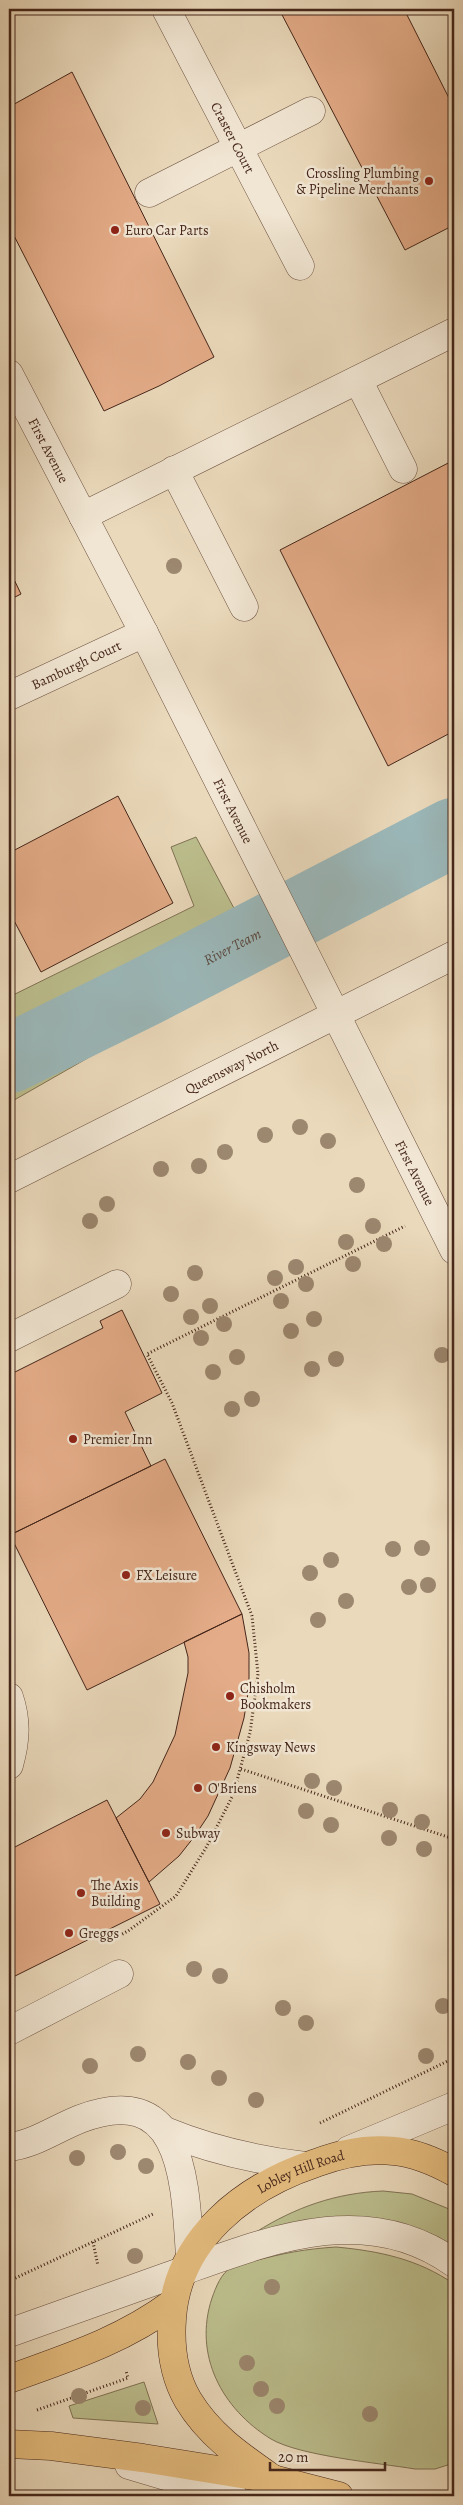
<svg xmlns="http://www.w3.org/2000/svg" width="463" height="2505" font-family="Alegreya,serif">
  <rect width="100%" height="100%" fill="#ead9bb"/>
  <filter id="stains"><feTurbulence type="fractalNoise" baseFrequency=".004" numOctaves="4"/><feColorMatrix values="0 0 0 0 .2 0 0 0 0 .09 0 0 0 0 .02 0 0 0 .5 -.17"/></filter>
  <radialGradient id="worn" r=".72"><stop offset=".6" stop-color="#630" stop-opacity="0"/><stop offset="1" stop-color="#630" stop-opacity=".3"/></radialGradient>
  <!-- green -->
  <path fill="#bcbe8d" stroke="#807254" d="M196,837l65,122 -252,144v-106l185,-91 -23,-59z
    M383,2191l29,3 42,17v39l-198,-18c40,-25 80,-39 127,-41z
    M336,2247c43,4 82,12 118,37v179l-19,6h-20c-36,-6 -115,-13 -144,-30 -49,-30 -78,-84 -59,-141 4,-11 9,-25 20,-31 6,-4 15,-4 22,-6 30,-8 51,-12 82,-14z
    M144,2382l14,42 -85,-6 -4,-12z
    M33,2491l22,5h-46v-3z"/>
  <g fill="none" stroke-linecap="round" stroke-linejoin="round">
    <!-- river -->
    <path stroke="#9bb8ba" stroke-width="69" id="s1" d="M9,1059l138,-68 307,-159"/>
  </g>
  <!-- building -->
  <path fill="#e4ac88" stroke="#45261a" d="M279,9h125l50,99v117l-49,25z
    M72,72l142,285 -55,29 -55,25 -95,-185v-119z
    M454,460v271l-66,35 -108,-216z
    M9,569l12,25 -12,6z
    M118,796l55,107 -132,69 -32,-61v-58z
    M122,1310l40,83 -37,19 26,54 -141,69 -1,-160 94,-47 -3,-7z
    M165,1459l77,155 -155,76 -77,-155z
    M242,1614l7,39v34l-5,31 -14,50 -22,48 -14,21 -15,19 -30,26 -33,-64 24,-19 13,-17 22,-47 13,-62v-16l-4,-15z
    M107,1800l53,104 -151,75v-129z"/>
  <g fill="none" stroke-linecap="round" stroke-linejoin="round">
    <defs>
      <g id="minor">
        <path id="s2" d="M166,9l134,257"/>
        <path d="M149,193l162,-82"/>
        <path id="s3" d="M9,374l135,259 310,617"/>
        <path d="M358,380l45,89"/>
        <path d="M174,470l70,137"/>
        <path d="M83,516l371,-184"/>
        <path id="s4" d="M9,696l135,-63"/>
        <path id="s5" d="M9,1179l445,-224"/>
        <path d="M9,1338l108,-54"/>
        <path d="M9,1697c8,24 7,43 0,68"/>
        <path d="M9,2031l110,-57"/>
        <path d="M165,2131c46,19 91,29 140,35"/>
        <path d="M9,2147c24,-2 48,-19 71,-28 105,-40 105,66 110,137"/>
        <path d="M349,2150l105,-44"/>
        <path d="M9,2333c53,-19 107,-38 160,-57 94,-33 194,-78 285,-13"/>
        <path d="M129,2465l104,31"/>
      </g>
      <g id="major">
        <path d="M9,2379c58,-21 113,-38 164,-76"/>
        <path d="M9,2444l42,2 92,12 130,21 66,17"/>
        <path id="s6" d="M273,2479c-33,-23 -64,-44 -85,-79 -14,-24 -18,-53 -16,-81 5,-80 72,-132 144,-156 24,-9 51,-15 78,-12 21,2 42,11 60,21"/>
      </g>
    </defs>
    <!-- minor casing -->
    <use href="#minor" stroke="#6e5342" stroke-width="29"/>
    <!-- major casing -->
    <use href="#major" stroke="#45261a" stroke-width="29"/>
    <!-- path -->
    <path stroke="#45261a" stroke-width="3" stroke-dasharray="1 2.5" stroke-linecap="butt" d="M241,1769l213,70
      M113,1939l15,-8 48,-35 31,-50 26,-51 17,-62 8,-59 -6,-58 -80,-213 -25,-49 258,-128
      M320,2123l134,-65
      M93,2242l5,24
      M9,2281l144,-67
      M37,2410l91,-32 -2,-7"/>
    <!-- minor -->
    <use href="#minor" stroke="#f1e6d3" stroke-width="28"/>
    <!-- major -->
    <use href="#major" stroke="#e5bc7e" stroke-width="28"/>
  </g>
  <!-- trees -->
  <g fill="#9c876f">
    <circle cx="174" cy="566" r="8"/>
    <circle cx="300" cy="1127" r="8"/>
    <circle cx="265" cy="1135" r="8"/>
    <circle cx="328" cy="1141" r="8"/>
    <circle cx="225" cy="1152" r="8"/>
    <circle cx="199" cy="1166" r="8"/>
    <circle cx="161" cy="1169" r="8"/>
    <circle cx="357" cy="1185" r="8"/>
    <circle cx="107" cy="1204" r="8"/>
    <circle cx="90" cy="1221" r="8"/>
    <circle cx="373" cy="1226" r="8"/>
    <circle cx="346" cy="1242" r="8"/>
    <circle cx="384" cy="1244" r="8"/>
    <circle cx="353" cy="1264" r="8"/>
    <circle cx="296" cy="1267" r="8"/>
    <circle cx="195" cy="1273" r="8"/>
    <circle cx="275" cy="1278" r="8"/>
    <circle cx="306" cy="1284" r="8"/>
    <circle cx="171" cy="1294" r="8"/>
    <circle cx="281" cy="1301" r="8"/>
    <circle cx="210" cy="1306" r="8"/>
    <circle cx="191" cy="1317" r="8"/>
    <circle cx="314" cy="1319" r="8"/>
    <circle cx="224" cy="1324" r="8"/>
    <circle cx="291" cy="1331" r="8"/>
    <circle cx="201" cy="1338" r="8"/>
    <circle cx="442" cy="1355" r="8"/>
    <circle cx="237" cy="1357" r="8"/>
    <circle cx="336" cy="1359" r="8"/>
    <circle cx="312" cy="1369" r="8"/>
    <circle cx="213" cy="1372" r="8"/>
    <circle cx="252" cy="1399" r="8"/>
    <circle cx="232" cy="1409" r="8"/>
    <circle cx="422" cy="1548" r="8"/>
    <circle cx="393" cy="1549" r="8"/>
    <circle cx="331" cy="1560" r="8"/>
    <circle cx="310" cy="1573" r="8"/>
    <circle cx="428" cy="1585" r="8"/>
    <circle cx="409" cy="1587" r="8"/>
    <circle cx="346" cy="1601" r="8"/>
    <circle cx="318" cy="1620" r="8"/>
    <circle cx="312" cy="1781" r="8"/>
    <circle cx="334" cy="1788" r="8"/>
    <circle cx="390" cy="1810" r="8"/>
    <circle cx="306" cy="1811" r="8"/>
    <circle cx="422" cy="1822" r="8"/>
    <circle cx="331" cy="1825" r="8"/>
    <circle cx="389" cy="1838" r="8"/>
    <circle cx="424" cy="1849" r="8"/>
    <circle cx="194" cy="1969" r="8"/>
    <circle cx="220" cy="1976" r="8"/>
    <circle cx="443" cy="2006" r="8"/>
    <circle cx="283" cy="2008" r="8"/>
    <circle cx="306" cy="2023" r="8"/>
    <circle cx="138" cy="2054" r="8"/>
    <circle cx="426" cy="2056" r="8"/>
    <circle cx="188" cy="2062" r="8"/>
    <circle cx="90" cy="2066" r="8"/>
    <circle cx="219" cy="2078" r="8"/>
    <circle cx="256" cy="2100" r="8"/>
    <circle cx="118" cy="2152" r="8"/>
    <circle cx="77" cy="2158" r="8"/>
    <circle cx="146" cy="2166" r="8"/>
    <circle cx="135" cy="2256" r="8"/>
    <circle cx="272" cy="2287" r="8"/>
    <circle cx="247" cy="2363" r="8"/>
    <circle cx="261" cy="2389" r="8"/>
    <circle cx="79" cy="2396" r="8"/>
    <circle cx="277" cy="2406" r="8"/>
    <circle cx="143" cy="2408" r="8"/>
    <circle cx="370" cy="2414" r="8"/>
  </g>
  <!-- markers -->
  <g fill="#8f2418" stroke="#f1e6d3" stroke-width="2">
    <circle cx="429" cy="181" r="5"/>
    <circle cx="115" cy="230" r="5"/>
    <circle cx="73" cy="1439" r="5"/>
    <circle cx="126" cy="1575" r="5"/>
    <circle cx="230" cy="1696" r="5"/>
    <circle cx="216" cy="1747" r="5"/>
    <circle cx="198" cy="1788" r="5"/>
    <circle cx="166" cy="1833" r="5"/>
    <circle cx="81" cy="1893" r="5"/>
    <circle cx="69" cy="1933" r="5"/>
  </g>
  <g text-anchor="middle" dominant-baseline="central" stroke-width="5" stroke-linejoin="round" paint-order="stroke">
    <!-- street labels -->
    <g font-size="14" fill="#45261a" stroke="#f1e6d3">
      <text stroke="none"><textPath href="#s2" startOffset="145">Craster Court</textPath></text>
      <text stroke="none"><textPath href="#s3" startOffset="86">First Avenue</textPath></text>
      <text stroke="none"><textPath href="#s4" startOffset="74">Bamburgh Court</textPath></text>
      <text stroke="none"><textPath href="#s3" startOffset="491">First Avenue</textPath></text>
      <text stroke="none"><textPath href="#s5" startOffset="249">Queensway North</textPath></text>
      <text stroke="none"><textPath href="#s3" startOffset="896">First Avenue</textPath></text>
      <text stroke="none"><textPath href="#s6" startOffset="409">Lobley Hill Road</textPath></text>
    </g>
    <!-- poi labels -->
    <g font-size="14" fill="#45261a" stroke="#f1e6d3" text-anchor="start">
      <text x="419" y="173" text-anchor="end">Crossling Plumbing<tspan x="419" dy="16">&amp; Pipeline Merchants</tspan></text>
      <text x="125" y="230">Euro Car Parts</text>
      <text x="83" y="1439">Premier Inn</text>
      <text x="136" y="1575">FX Leisure</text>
      <text x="240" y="1688">Chisholm<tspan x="240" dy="16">Bookmakers</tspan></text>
      <text x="226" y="1747">Kingsway News</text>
      <text x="208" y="1788">O'Briens</text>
      <text x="176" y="1833">Subway</text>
      <text x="91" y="1885">The Axis<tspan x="91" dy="16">Building</tspan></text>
      <text x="79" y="1933">Greggs</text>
    </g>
    <!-- water labels -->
    <g font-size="15" font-style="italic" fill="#5a4a42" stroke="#f1e6d3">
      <text stroke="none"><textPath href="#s1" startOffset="250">River Team</textPath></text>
    </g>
  </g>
  <!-- margin -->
  <rect width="463" height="2505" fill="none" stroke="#ead9bb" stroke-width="30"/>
  <rect x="10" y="10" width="443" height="2485" fill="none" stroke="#45261a" stroke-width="2.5"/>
  <rect x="15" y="15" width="433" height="2475" fill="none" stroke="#45261a"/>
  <!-- scale -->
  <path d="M270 2462v8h115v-8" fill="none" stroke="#45261a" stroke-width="2.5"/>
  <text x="278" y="2462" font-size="15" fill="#45261a" stroke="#f1e6d3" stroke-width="4" paint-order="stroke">20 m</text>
  <rect width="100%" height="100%" filter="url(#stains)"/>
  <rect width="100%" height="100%" fill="url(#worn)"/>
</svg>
